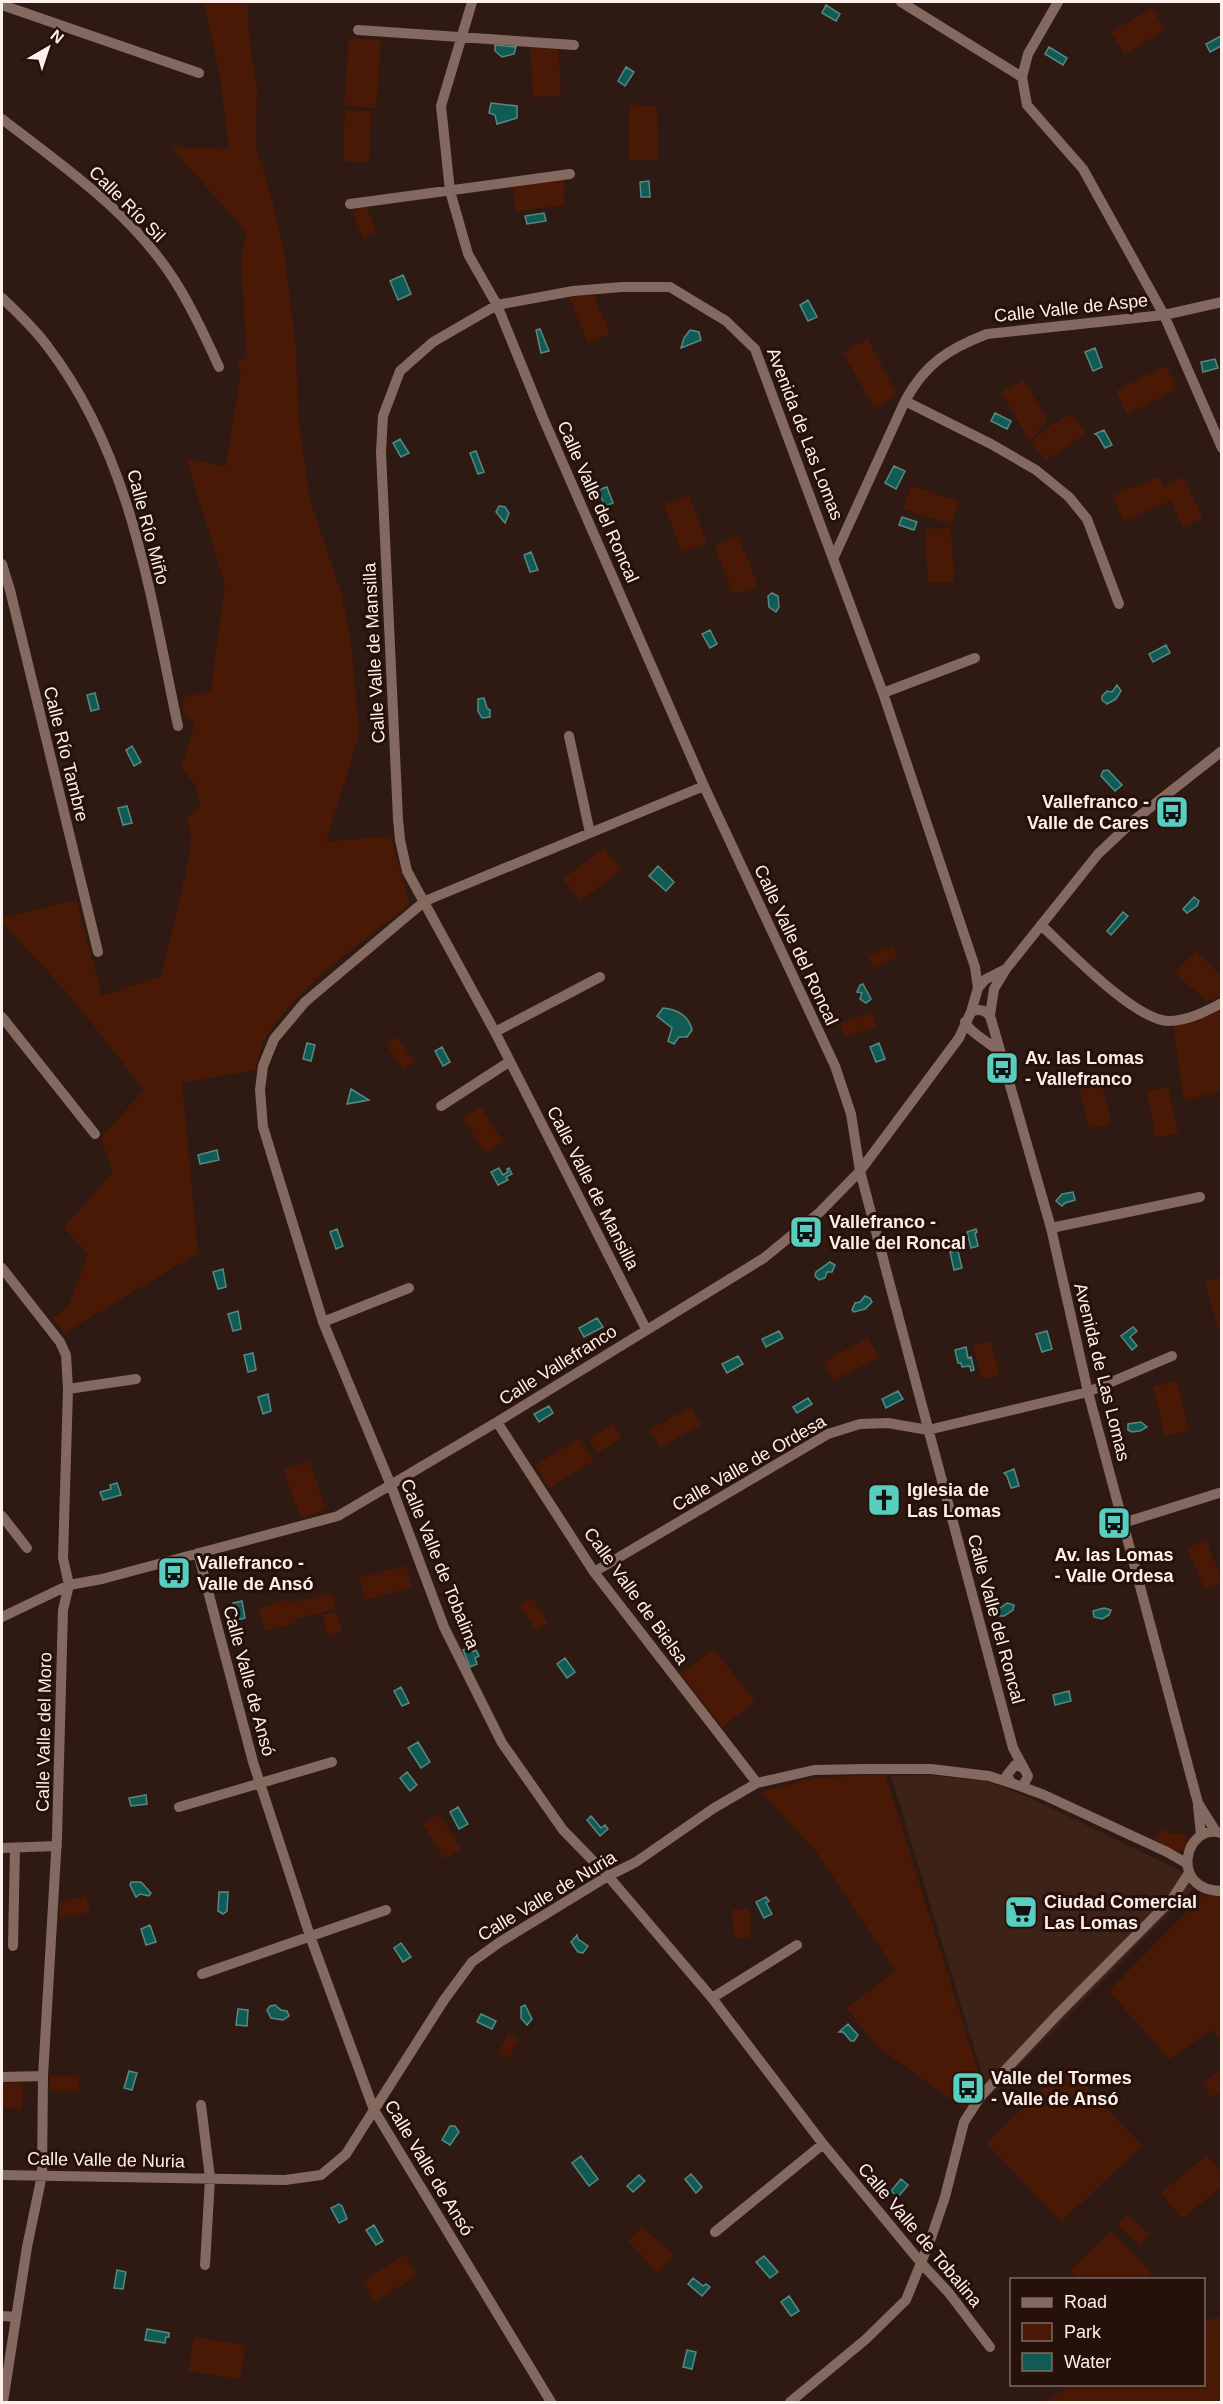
<svg xmlns="http://www.w3.org/2000/svg" width="1223" height="2404" font-family="Arial,sans-serif">
  <rect width="100%" height="100%" fill="#2f1a13"/>
  <!-- built -->
  <path fill="#3d2218" d="M932,1775l58,7 40,16 149,72 14,19 -204,207 -98,-320z"/>
  <!-- green -->
  <path fill="#4a1905" d="M204,2h44l1,38 8,47 -1,61 16,51 12,54 12,96 2,67 12,84 31,93 10,48 8,94 -33,107 65,-6 17,61v8c-49,41 -109,78 -143,134 -5,9 -7,21 -10,31l-73,13 16,170 -134,80 -11,-15 15,-11 20,-52 -24,-28 49,-55 -12,-34 43,-48 -72,-92 -70,-76v-4l74,-18 26,96 59,-20 28,-117 2,-27 -5,-15 13,-8c2,-17 -6,-29 -18,-41l14,-44 -12,-11v-15l28,-7 14,-107 -39,-126 40,9 15,-95 -5,-9 11,-6 -6,-97 5,-29 -75,-84 58,2 -9,-72z
    M1152,8l13,22 -41,24 -13,-22z
    M349,38l32,2 -5,68 -32,-2z
    M530,44l28,1 3,51 -28,1z
    M629,104l28,3 1,53h-29z
    M345,110l26,1 -2,51 -26,-1z
    M565,177l-1,28 -48,6 -4,-27z
    M366,205l11,28 -14,5 -11,-28z
    M593,294l17,40 -22,9 -19,-46z
    M868,339l29,57 -23,12 -31,-56z
    M1166,366l11,23 -50,25 -11,-23z
    M1024,380l23,40 -17,22 -29,-50z
    M1073,415l13,18 -40,27 -15,-16c10,-13 26,-26 42,-29z
    M1159,477l5,9 20,-9 19,41 -20,9 -12,-26 -48,20 -10,-26z
    M911,486l48,15 -7,24 -49,-16z
    M689,495l18,48 -25,9 -18,-48z
    M951,528l3,53 -26,2 -3,-54z
    M738,536l20,49 -24,10 -20,-49z
    M604,848l17,22 -41,31 -17,-22z
    M893,946l5,11 -25,11 -5,-12z
    M1196,951l25,25v21l-14,4 -32,-28z
    M1221,1010v80l-37,11 -11,-78 33,-7z
    M872,1012l5,14 -31,11 -6,-14z
    M397,1037l18,25 -12,8 -17,-26z
    M1101,1080l10,43 -22,5 -10,-43z
    M1168,1087l10,46 -22,5 -10,-46z
    M481,1107l22,35 -18,11 -22,-35z
    M1221,1277h1l-1,60 -16,-55z
    M868,1338l11,19 -46,24 -10,-19z
    M990,1341l10,34 -17,5 -10,-34z
    M1177,1381l12,49 -24,6 -12,-49z
    M691,1407l10,18 -41,23 -11,-18z
    M613,1424l9,14 -25,15 -8,-14z
    M580,1438l14,23 -45,27 -14,-23z
    M309,1461l17,48 -25,9 -18,-48z
    M1206,1540l15,37 1,6 -17,7 -18,-42z
    M406,1566l6,21 -47,13 -6,-22z
    M331,1593l4,16 -40,10 1,4 -31,8 -7,-23 32,-9 1,4z
    M532,1598l16,25 -12,7 -16,-25z
    M337,1612l5,20 -14,4 -6,-21z
    M714,1649l41,53 -33,25 -41,-53z
    M885,1774l101,323 -11,20 -98,-71 -31,-38 50,-37 -80,-120 -55,-59 53,-14z
    M440,1814l21,35 -17,10 -21,-35z
    M1163,1828l9,6 9,-1 10,6 -7,12h-8l-22,-11z
    M86,1896l4,16 -29,6 -3,-15z
    M1203,1896h18v145l-9,-11 -43,29 -60,-68z
    M749,1909l2,28 -17,1 -2,-28z
    M508,2034l11,5 -10,19 -11,-5z
    M1067,2066l75,80 -81,76 -75,-79z
    M1221,2070v21l-9,7 -10,-15z
    M49,2076h30l-1,15h-29z
    M2,2082l21,1 -1,26 -20,-1z
    M1207,2155l14,18v14l-39,32 -21,-26z
    M1127,2214l22,20 -9,11 -23,-20z
    M642,2227l32,28 -17,18 -29,-33z
    M1111,2231l40,42 -8,6h-64l-9,-9z
    M405,2254l12,22 -43,26 -11,-21z
    M1221,2316v86h-178l29,-17 132,-1v-63z
    M194,2337l51,8 -5,34 -52,-8z"/>
  <!-- water -->
  <path fill="#105c55" stroke="#588882" stroke-width="1.5" d="M826,5l14,9 -4,7 -14,-8z
    M1221,36v10l-11,6 -4,-8z
    M495,45l21,2 -2,7 -12,3 -7,-6z
    M1049,47l18,11 -4,7 -18,-11z
    M626,67l8,5 -9,14 -7,-5z
    M491,103l26,3v12l-20,6 -2,-9 -6,-2z
    M649,181l1,16h-9l-1,-15z
    M544,213l2,8 -19,3 -2,-8z
    M403,275l8,19 -13,6 -8,-19z
    M808,300l9,17 -9,4 -8,-16z
    M540,329l9,22 -8,2 -5,-23z
    M690,330l9,2 2,8 -20,8 3,-10z
    M1095,348l7,19 -9,4 -8,-19z
    M1215,359l3,9 -15,4 -2,-10z
    M995,413l16,8 -4,8 -16,-8z
    M1104,430l8,15 -7,3 -7,-12 -3,-2z
    M400,439l9,14 -8,4 -8,-14z
    M476,451l8,21 -6,2 -8,-21z
    M894,466l11,5 -9,18 -11,-6z
    M607,487l6,16 -8,3 -7,-16z
    M499,506l6,1 4,6 -4,10 -9,-11z
    M902,517l15,5 -3,8 -15,-5z
    M531,552l7,18 -8,2 -6,-17z
    M772,593l6,3 1,11 -3,5 -7,-5 -1,-11z
    M710,630l7,14 -7,4 -8,-14z
    M1166,645l4,8 -17,9 -4,-8z
    M1117,685l4,6 -5,8 -9,5 -5,-4v-4l5,-5 5,1z
    M95,693l4,16 -8,2 -4,-16z
    M484,698l3,10 3,2v7l-8,1 -4,-7v-12z
    M132,746l9,16 -7,4 -8,-16z
    M1108,770l14,15 -7,6 -14,-15 2,-5z
    M127,806l5,17 -9,2 -5,-17z
    M658,866l16,16 -8,9 -17,-15z
    M1194,897l5,4 -2,5 -10,7 -4,-4z
    M1123,912l5,4 -17,19 -4,-4z
    M863,984l8,15 -5,4 -6,-4 2,-6 -5,-1 3,-7z
    M663,1008c14,1 26,8 29,22l-5,7h-8l-5,7 -6,-3 4,-13 -15,-12z
    M307,1043l8,2 -4,16 -8,-2z
    M879,1043l6,16 -9,3 -6,-15z
    M442,1047l8,15 -7,4 -8,-15z
    M351,1089l18,11 -22,4z
    M217,1150l2,10 -19,4 -2,-9z
    M499,1168l4,7 5,-3 -1,-3 2,-1 3,6 -6,3 2,3 -10,5 -7,-13z
    M1073,1192l2,8 -10,3 -3,3 -6,-5 6,-7z
    M337,1229l6,17 -7,3 -6,-17z
    M976,1229l1,3 -2,1 3,13 -7,2 -4,-16z
    M958,1251l4,17 -8,2 -4,-18z
    M830,1262l5,3 -3,7h-5l-2,6 -6,2 -4,-4 1,-4z
    M223,1269l3,18 -8,2 -5,-17z
    M865,1296l5,2 2,4 -7,7 -11,3 -2,-2 3,-7 5,-1z
    M238,1311l3,18 -8,2 -5,-17z
    M597,1318l6,9 -19,10 -5,-9z
    M1133,1327l4,4 -7,6 7,9 -5,4 -11,-14z
    M779,1331l4,7 -17,9 -4,-8z
    M1047,1331l5,18 -10,3 -6,-18z
    M966,1347l2,11 3,-1 3,13 -3,1 -1,-5 -8,1 -1,-4h-3l-3,-13z
    M253,1353l3,17 -8,2 -4,-17z
    M738,1356l5,8 -16,9 -5,-9z
    M898,1391l5,8 -17,9 -4,-9z
    M268,1394l3,17 -8,3 -5,-17z
    M808,1398l4,6 -15,9 -4,-6z
    M549,1406l4,7 -14,9 -5,-8z
    M1141,1422l6,5 -7,4 -8,1 -4,-2v-6z
    M1014,1469l5,17 -8,2 -4,-12 -3,-3z
    M117,1483l4,12 -18,5 -3,-8 11,-3 -1,-4z
    M242,1601l3,17 -8,2 -4,-17z
    M1007,1603l7,2 -1,5 -9,6h-6l-1,-6z
    M1104,1608l7,2 -2,5 -7,4 -8,-2 -1,-6z
    M470,1647l2,5 4,-2 3,6 -4,2 2,6 -7,3 -7,-17z
    M565,1658l10,14 -8,6 -10,-14z
    M401,1687l8,16 -7,3 -8,-15z
    M1069,1691l2,10 -16,4 -2,-10z
    M418,1742l12,20 -9,6 -13,-20z
    M407,1772l10,13 -7,6 -10,-13z
    M146,1795l1,9 -16,2 -2,-8z
    M458,1807l10,17 -9,5 -9,-17z
    M591,1816l10,12 4,-3 3,4 -8,7 -13,-16z
    M131,1882h10l10,11 -2,3 -9,-2 -4,3 -6,-12z
    M219,1892h9l-1,19 -4,3 -5,-3z
    M766,1897l3,4 -3,2 6,11 -8,4 -8,-16z
    M150,1925l6,17 -10,3 -5,-16z
    M577,1935l1,4 10,7 -5,7 -5,-1 -7,-10z
    M401,1943l10,14 -8,5 -9,-14z
    M275,2005l6,5 6,1 2,5 -6,4 -12,-2 -4,-8 3,-4z
    M525,2005l7,14 -5,6 -6,-7v-11z
    M238,2009l10,1 -1,16 -11,-1z
    M481,2014l15,7 -4,8 -15,-7z
    M848,2024l10,11 -4,6h-3l-8,-9h-4z
    M129,2071l8,2 -5,17 -8,-2z
    M450,2126h5l4,6 -9,13 -8,-5z
    M581,2156l17,23 -9,7 -17,-23z
    M691,2174l11,13 -6,6 -11,-14z
    M639,2175l6,6 -12,11 -6,-6z
    M901,2179l7,6 -10,12 -7,-6z
    M339,2204l3,2 5,13 -8,4 -8,-15z
    M374,2225l9,16 -7,4 -10,-15z
    M764,2256l14,16 -8,6 -14,-16z
    M117,2270l9,2 -3,17 -9,-1z
    M693,2278l10,8 3,-2 4,3 -8,9 -14,-12z
    M789,2296l10,15 -8,5 -10,-14z
    M147,2329l22,4v4h-3l-1,6 -20,-3z
    M687,2350l9,2 -4,17 -9,-2z"/>
  <g fill="none" stroke-linecap="round" stroke-linejoin="round">
    <!-- minor -->
    <path stroke="#83695f" stroke-width="10" d="M472,2l-31,104 9,85 18,63 29,51 46,113 161,368 131,280 16,48 9,57 34,129 119,448 15,28 -4,8 -4,2 -9,-3 -4,-8 8,-10 9,3
      M901,2l121,75
      M1058,2l-30,52 -6,23 5,28 56,64 81,146 58,133
      M2,5l197,68
      M358,30l216,15
      M2,119c62,48 130,94 173,162 17,27 31,57 44,86
      M350,204l220,-30
      M2,298c16,15 33,31 46,49 84,110 102,248 130,379
      M905,401l86,43 45,26 33,27 18,22 32,85
      M834,557l71,-156c20,-37 43,-52 82,-67l177,-19 58,-13
      M2,564l8,26 88,362
      M883,693l92,-35
      M569,736l21,97
      M704,786l-279,115 -120,101 -31,37 -11,27 -3,24 3,37 60,195 67,161 54,144 58,116 61,87 45,46 104,122 111,146 99,120 27,29 41,54
      M1041,925c26,24 94,96 128,96 19,0 37,-10 53,-18
      M971,1012c8,-4 17,-2 20,7l60,209 37,164 110,411 18,29
      M990,1015l4,-26 12,-20 92,-115 35,-33 89,-70
      M2,1017l93,117
      M965,1022c4,10 25,21 35,30
      M495,1032l105,-55
      M441,1106l68,-44
      M1051,1228l149,-31
      M2,1268l58,74 6,13 2,34 -5,169 6,27 -6,25 -6,227 -14,239 -1,99 -15,72 -24,155
      M323,1322l86,-34
      M646,1329l-151,-297 -88,-161 -7,-31 -2,-21 -17,-367 2,-36 17,-45 33,-29 64,-37 76,-14 49,-4h48l56,34 29,28 128,344 92,274 3,21
      M68,1389l68,-10
      M497,1422l97,150 163,211
      M2,1516l25,32
      M1123,1523l96,-30
      M198,1553l55,209 57,174 64,174 177,292
      M594,1572l234,-138 32,-10 28,-1 40,7 160,-38 84,-36
      M2,1617l67,-32 33,-6 236,-63 159,-94 267,-164 56,-46 40,-41 99,-133 12,-26 7,-24 8,-9 20,-10
      M1020,1786l24,9 123,57 19,11
      M1198,1806l3,29
      M179,1807l153,-45
      M1221,1833c-36,-11 -53,58 1,58
      M2,1848l55,-2
      M13,1946l2,-98
      M202,1974l184,-64
      M712,1998l85,-53
      M2,2077l41,-1
      M201,2105l9,73 -5,87
      M2,2175l283,5 36,-5 25,-21 98,-154 28,-38 28,-20 108,-66 28,-14 78,-54 43,-25 57,-13 51,-1h66l58,7 22,7
      M715,2232l108,-88
      M2,2316l14,1
      M790,2402l75,-62 41,-40 25,-62 14,-41 19,-75 16,-25 78,-83 114,-115 17,-26"/>
  </g>
  <!-- icons -->
  <defs>
    <symbol id="bus-square" viewBox="-11 -11 22 22"><rect x="-9" y="-9" width="18" height="18" rx="4" fill="#58cec0" stroke="#25110a"/><path d="M-5-6H5V4H4V6H2V4H-2V6H-4V4H-5ZM-3.5-4V0h7V-4ZM-3.5 1.2v1.5H-2V1.2ZM2 1.2v1.5H3.5V1.2Z" fill="#111"/></symbol>
    <symbol id="church-square" viewBox="-11 -11 22 22"><rect x="-9" y="-9" width="18" height="18" rx="4" fill="#58cec0" stroke="#25110a"/><path d="M-1.2-6h2.4v3.5h3.3v2.4h-3.3V6h-2.4V-.1h-3.3v-2.4h3.3Z" fill="#111"/></symbol>
    <symbol id="supermarket-square" viewBox="-11 -11 22 22"><rect x="-9" y="-9" width="18" height="18" rx="4" fill="#58cec0" stroke="#25110a"/><path d="M-6-5.5h2.5l.6 2H6L4.5 2H-2.5L-4.4-4H-6ZM-1.5 3.2a1.3 1.3 0 1 0 .1 0ZM3 3.2a1.3 1.3 0 1 0 .1 0Z" fill="#111"/></symbol>
  </defs>
  <g fill-rule="evenodd">
    <use href="#bus-square" x="1153" y="793" width="38" height="38"/>
    <use href="#bus-square" x="983" y="1049" width="38" height="38"/>
    <use href="#bus-square" x="787" y="1213" width="38" height="38"/>
    <use href="#church-square" x="865" y="1481" width="38" height="38"/>
    <use href="#bus-square" x="1095" y="1504" width="38" height="38"/>
    <use href="#bus-square" x="155" y="1554" width="38" height="38"/>
    <use href="#supermarket-square" x="1002" y="1893" width="38" height="38"/>
    <use href="#bus-square" x="949" y="2069" width="38" height="38"/>
  </g>
  <g text-anchor="middle" dominant-baseline="central" stroke-width="6" stroke-linejoin="round" paint-order="stroke">
    <!-- street labels -->
    <g font-size="18" fill="#ffefea" stroke="#25110a">
      <text transform="translate(127 204) rotate(45)">Calle Río Sil</text>
      <text transform="translate(1071 308) rotate(-6)">Calle Valle de Aspe</text>
      <text transform="translate(805 434) rotate(69)">Avenida de Las Lomas</text>
      <text transform="translate(598 502) rotate(66)">Calle Valle del Roncal</text>
      <text transform="translate(148 527) rotate(75)">Calle Río Miño</text>
      <text transform="translate(374 653) rotate(-93)">Calle Valle de Mansilla</text>
      <text transform="translate(66 754) rotate(76)">Calle Río Tambre</text>
      <text transform="translate(796 945) rotate(65)">Calle Valle del Roncal</text>
      <text transform="translate(593 1188) rotate(63)">Calle Valle de Mansilla</text>
      <text transform="translate(558 1365) rotate(-32)">Calle Vallefranco</text>
      <text transform="translate(1102 1372) rotate(76)">Avenida de Las Lomas</text>
      <text transform="translate(749 1463) rotate(-30)">Calle Valle de Ordesa</text>
      <text transform="translate(440 1564) rotate(68)">Calle Valle de Tobalina</text>
      <text transform="translate(636 1596) rotate(54)">Calle Valle de Bielsa</text>
      <text transform="translate(996 1619) rotate(75)">Calle Valle del Roncal</text>
      <text transform="translate(249 1681) rotate(75)">Calle Valle de Ansó</text>
      <text transform="translate(44 1732) rotate(-89)">Calle Valle del Moro</text>
      <text transform="translate(547 1896) rotate(-31)">Calle Valle de Nuria</text>
      <text transform="translate(106 2160) rotate(1)">Calle Valle de Nuria</text>
      <text transform="translate(429 2168) rotate(59)">Calle Valle de Ansó</text>
      <text transform="translate(920 2235) rotate(50)">Calle Valle de Tobalina</text>
    </g>
    <!-- poi labels -->
    <g font-size="18" font-weight="bold" fill="#ffefea" stroke="#25110a" text-anchor="start">
      <text x="1149" y="802" text-anchor="end">Vallefranco -<tspan x="1149" dy="21">Valle de Cares</tspan></text>
      <text x="1025" y="1058">Av. las Lomas<tspan x="1025" dy="21">- Vallefranco</tspan></text>
      <text x="829" y="1222">Vallefranco -<tspan x="829" dy="21">Valle del Roncal</tspan></text>
      <text x="907" y="1490">Iglesia de<tspan x="907" dy="21">Las Lomas</tspan></text>
      <text x="1114" y="1555" text-anchor="middle">Av. las Lomas<tspan x="1114" dy="21">- Valle Ordesa</tspan></text>
      <text x="197" y="1563">Vallefranco -<tspan x="197" dy="21">Valle de Ansó</tspan></text>
      <text x="1044" y="1902">Ciudad Comercial<tspan x="1044" dy="21">Las Lomas</tspan></text>
      <text x="991" y="2078">Valle del Tormes<tspan x="991" dy="21">- Valle de Ansó</tspan></text>
    </g>
  </g>
  <!-- border -->
  <rect width="1223" height="2404" fill="none" stroke="#ffefea" stroke-width="6"/>
  <!-- legend -->
  <rect x="1010" y="2278" width="195" height="108" fill="#25110a" stroke="#7c6a64" stroke-width="1.5"/>
  <rect x="1022" y="2298" width="30" height="9" fill="#83695f" stroke="#7c6a64" stroke-width="1.5"/>
  <text x="1064" y="2308" font-size="18" fill="#ffefea">Road</text>
  <rect x="1022" y="2323" width="30" height="18" fill="#4a1905" stroke="#7c6a64" stroke-width="1.5"/>
  <text x="1064" y="2338" font-size="18" fill="#ffefea">Park</text>
  <rect x="1022" y="2353" width="30" height="18" fill="#105c55" stroke="#7c6a64" stroke-width="1.5"/>
  <text x="1064" y="2368" font-size="18" fill="#ffefea">Water</text>
  <!-- north arrow -->
  <g transform="translate(48 48) rotate(39)" stroke="#25110a" stroke-width="4.5" paint-order="stroke">
  <path d="M0-4.5L10 22L0 15L-10 22Z" fill="#ffefea"/>
  <text y="-9" font-size="16" font-weight="bold" text-anchor="middle" fill="#ffefea">N</text>
  </g>
</svg>
